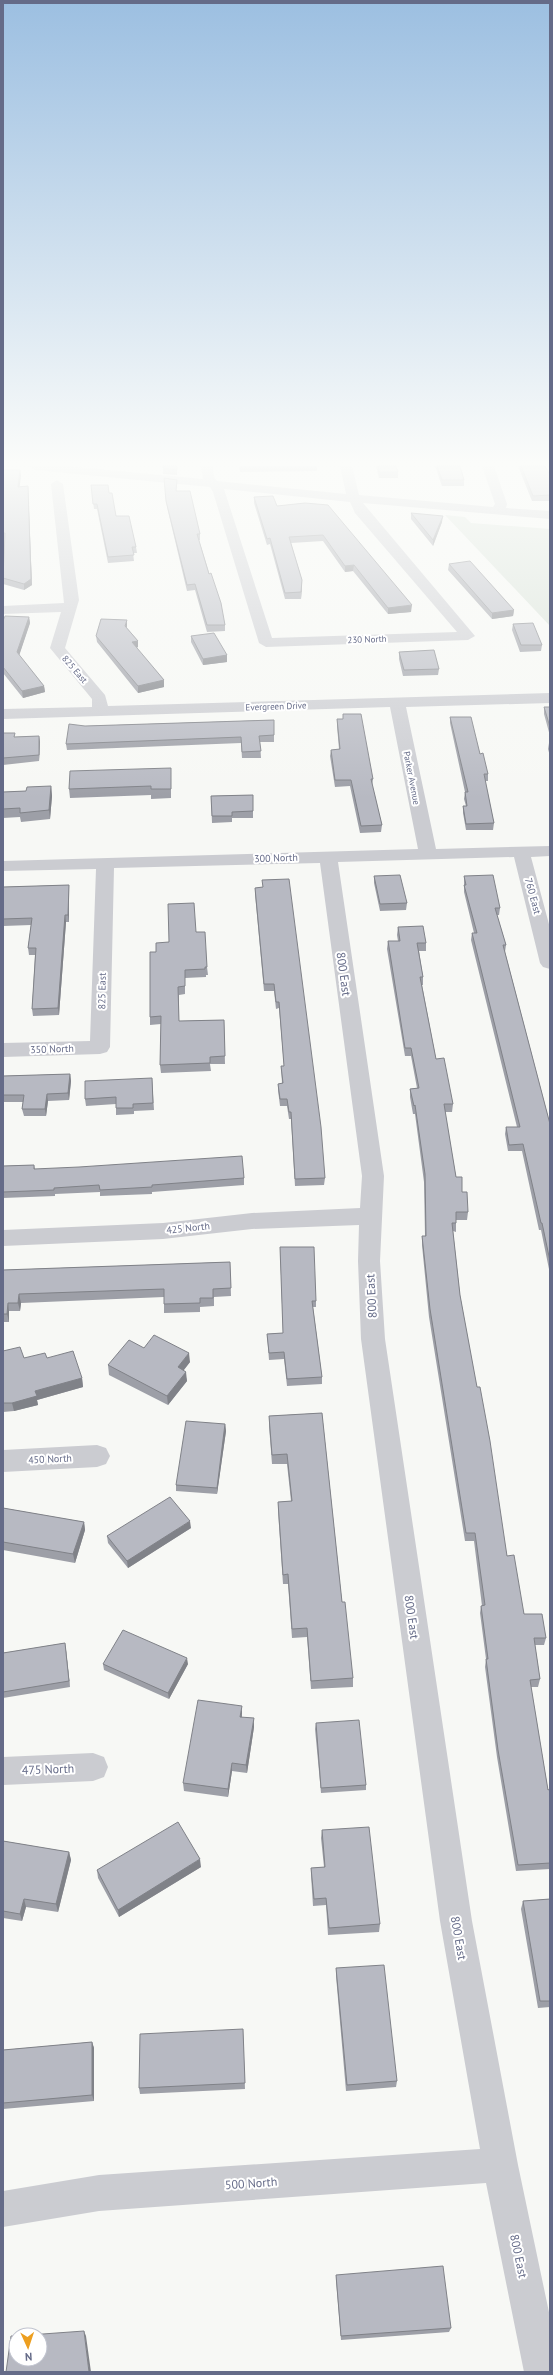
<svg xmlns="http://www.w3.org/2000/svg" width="553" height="2375" font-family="'PT Sans',sans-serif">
  <rect width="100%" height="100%" fill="#f7f8f5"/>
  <!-- green -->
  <path fill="#d6e0d6" d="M445,515l20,2 6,6 79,6v97z"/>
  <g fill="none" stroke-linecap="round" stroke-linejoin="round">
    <!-- minor -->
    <path fill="#cbccd1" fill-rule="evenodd" d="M29,466h38l136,13 -2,-13h12l1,11 3,4 129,13 -6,-28h12l7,29 134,12 2,-3 -13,-38h12l13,38 -1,4 44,3v8l-187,-16 112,133 -7,4 -202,7 -7,-4 -46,-151 -3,-5 -175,-17zM224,489l126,13 5,11 102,119 -185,6z
      M57,480l6,4 16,116 -14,48 40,47 3,11 442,-13v10l-144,4 30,142 114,-3v10l-19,1 19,71v41l-7,-2 -3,-4 -26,-106 -176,5 46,314 -4,85 5,78 87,582 46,244 32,152v55h-26l-38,-189 -387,28 -96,16v-36l96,-16 381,-26 -40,-228 -79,-582 -3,-78 1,-36 -107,4 -89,10 -160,7v-16l160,-7 89,-10 108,-5 2,-32 -42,-313 -206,5 -4,179 -3,5 -7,2 -97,3v-14l87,-2 6,-172 -93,2v-10l415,-12 -28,-142 -387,12v-10l89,-2v-8l-42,-51 11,-36 -58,2v-8l61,-3 -13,-119z
      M97,1445l9,3 4,8 -4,8 -9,3 -94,5v-22z
      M93,1753l11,4 4,10 -4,10 -11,4 -90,4v-28z"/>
  </g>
  <!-- wall -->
  <path fill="#9d9fa7" d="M163,466h14v9l-14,-1z
    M239,466h78v5l-77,1z
    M376,466h20l2,6v6h-19z
    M435,466h25l4,14v6h-22z
    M518,466h27l5,9v26h-18z
    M3,470l18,5 -2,12 9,-1 4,99 -8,5 -21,-6v-14l1,-32h-1z
    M164,478l13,13 23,43v6h-1l26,85v6l-18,1 -12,-42 -8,1 -20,-84z
    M91,485l18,8 7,23 20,31 1,6h-4l1,8 -26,2 -11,-54h-3z
    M254,497l23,9 28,-3 106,109 -23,2 -35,-43 -8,1 -22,-31 -32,2 11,37v6l-1,13h-16l-15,-55 -3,1 -13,-42z
    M411,513l31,9 -9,24 -22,-27z
    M449,564l65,46 -1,6 -21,3 -44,-49z
    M29,617l1,6 -11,32 25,31 1,6 -22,6 -20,-25v-52z
    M513,624l29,21 -1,6 -21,1 -8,-22z
    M127,626v2l11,13v6l-2,1 28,32v7l-26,6 -41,-51 -1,-6z
    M191,636l36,19v7l-24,3 -12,-23z
    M399,652l40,17 -1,6 -35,1 -4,-17z
    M544,707h6v29l-6,-22z
    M343,714l30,65 -1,7 10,39 -1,7 -21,1 -10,-47 -15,1 -5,-31 1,-6 8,-1 -2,-23v-7h6z
    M450,717l30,37 8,20v7h-3l9,42 -1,7h-27l-3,-17v-7h3l-2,-7 1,-7 -15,-69z
    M274,720v22h-14l1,16h-19l-1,-15 -174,7 -1,-6 19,-18z
    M3,733l12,4 24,-1 1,6 -1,19 -36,4z
    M549,743h1v13l-2,-7z
    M171,768v30l-20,1v-4l-81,3 -1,-9z
    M51,786l1,10 -2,23 -29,3 -1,-5 -17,1v-26l23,-1z
    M253,795v23h-21v4l-20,1 -1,-27z
    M374,876l33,27 -1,7 -26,1 -6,-28z
    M464,876l36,32 -1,7h-2l9,30 -1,7 45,172v150l-9,-44h-2l-17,-79h-14l-3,-17 1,-7h11l-46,-187 1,-7h2l-10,-41z
    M262,880l63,298 -1,7 -29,1 -4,-67h-2l-2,-13h-7l-2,-16v-6l4,-1 -1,-17h3l-5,-58 -3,1 -2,-18h-10l-9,-97v-6l8,-1z
    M69,885v37h-3l-7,93 -26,1 -1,-7 3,-54h-6l-1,-7 3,-23 -28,1v-39z
    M398,927l28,16v8h-7l4,26v8h-1l14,74 17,45 -1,8h-7l11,65 6,15 6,20 -1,8h-11v12l-3,-1 7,64 47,261 17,58 22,24 -2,7h-9l5,34 -2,8h-7l17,103 2,-1v80l-34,2 -19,-114 -12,-90 1,-8 -6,-46 1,-7h1l-8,-65h-9l-36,-224 -7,-72v-9h3l-1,-54 -9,-68h-2l-3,-17v-8l7,-1 -6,-32h-6l-18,-107 1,-8h10l-1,-6z
    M196,932l11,35 1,8h-2v2l-21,1v16l-6,1v26l45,-1 1,44h-15l1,7 -50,2 -1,-8 1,-41 -11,1v-8l6,-65 13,-10z
    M70,1074l1,7 -2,19 -21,1 -2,15h-22l-2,-7 1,-7h-20v-26z
    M152,1078l2,32 -20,1v3l-18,1v-11l-30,2 -1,-7z
    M34,1165l1,4 209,9v7l-92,7v2l-52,2v-4l-45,2v2l-52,2v-32z
    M280,1247l36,54v6h-3l9,70v7l-35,2 -3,-27 -15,1 -2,-26 16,-1z
    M230,1262l1,34 -17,1v9l-14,1v5l-36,1v-16l-143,6 -1,8h-11v11h-6v-52z
    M144,1348l46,14 -6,8 3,11 -19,24 -59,-30 -1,-10z
    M3,1351l21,7h23l35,20 1,9 -46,13 1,5 -24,6 -11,1z
    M322,1413l20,189 11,76v9l-42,2 -4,-52 -15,1 -4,-54h-5l-5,-73v-9l13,-1 -4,-37h-15l-3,-38v-10z
    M225,1424l1,7 -9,63 -41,-3v-6z
    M3,1508l81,14 1,8 -10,33 -72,-13z
    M191,1528l-63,40 -20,-25 -1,-7z
    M65,1643l1,7 4,37 -67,11v-45z
    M103,1664h85l-19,35 -65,-29z
    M242,1714v3l12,10 -7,46 -15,-2 -4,26 -44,-6 -1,-8z
    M316,1723l50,62v5l-45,3 -6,-64z
    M322,1830l58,94 -1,8 -51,3 -2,-30 -13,1 -2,-31v-7l13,-1 -3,-29z
    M3,1841l66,11 2,8 -13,52 -32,-5 -4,14 -19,-3z
    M201,1867l-82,50 -21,-39 -1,-8z
    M550,1899v108l-12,1 -17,-99 2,-8z
    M336,1968l61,113 -1,6 -50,4 -10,-115z
    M243,2029l2,60 -105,5 -1,-6z
    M92,2042l2,6v53l-91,8v-59z
    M336,2275l115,53 -2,4 -108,8 -5,-60z"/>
  <!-- shaded-wall -->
  <path fill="#808288" d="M20,470l1,5 -2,17 -1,-5z
    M28,486l4,99 -8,5v-6z
    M443,516l-1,6 -9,24v-6z
    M354,565l-1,6 -8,1v-6z
    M302,580v6l-1,13v-7z
    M412,605l-1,7 -23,2v-6z
    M514,610l-1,6 -21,3v-6z
    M29,617l1,6 -12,36 -1,-7z
    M127,620v6l-2,6v-6z
    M138,641v6l-6,2v-7z
    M227,655v7l-24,3v-6z
    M164,680v7l-26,6v-7z
    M44,686l1,6 -22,6 -1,-7z
    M39,736l1,6 -1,19z
    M51,786l1,10 -2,23 -1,-9z
    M69,885v37l-1,-7z
    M65,915l1,7 -7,93 -1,-7z
    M70,1074l1,7 -2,19 -1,-7z
    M47,1094l1,7 -2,15 -1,-7z
    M19,1294l2,9 -1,8 -2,-8z
    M8,1303l1,8v11l-2,-8z
    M189,1353l1,9 -12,15v-10z
    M186,1372l1,9 -19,24 -1,-9z
    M82,1378l1,9 -46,13 1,5 -24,6 -2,-8 23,-12z
    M225,1424l1,7 -9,63v-6z
    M190,1521l1,7 -63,40 -1,-7z
    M84,1522l1,8 -10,33 -2,-9z
    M65,1643l1,7 4,37 -1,-6z
    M187,1658l1,6 -19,35 -1,-6z
    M242,1706v8l-2,11v-8z
    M254,1718v9l-7,46 -1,-8z
    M232,1763v8l-4,26v-8z
    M69,1852l2,8 -13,52 -2,-8z
    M200,1859l1,8 -82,50 -1,-7z
    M24,1899l2,8 -4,14 -2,-7z
    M92,2042l2,6v53l-2,-6z
    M84,2331l2,5 5,36h-2z"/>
  <!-- building -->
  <path fill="#b7b9c2" stroke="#808288" d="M163,466h14v4l-14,-2z
    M378,466h18l2,6h-19z
    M437,466h23l4,14h-22z
    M521,466h24l5,9v20l-17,1z
    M3,470h17l-2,17 10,-1 3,93 -7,5 -21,-6 2,-45h-2z
    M164,478l13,2 -1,11h14l10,43h-3l12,40 2,-1 10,30 4,22h-18l-12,-41 -8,1 -21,-84z
    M91,485h17l1,8h3l4,23h13l7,31h-4l2,8 -26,2 -11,-53h-4z
    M273,496l4,10 28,-3 23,2 84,100 -24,3 -34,-43 -9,1 -22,-31 -34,2 13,43 -1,12 -16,1 -15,-55 -3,1 -13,-42z
    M411,513l32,3 -10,24z
    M470,561l44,49 -22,3 -43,-49z
    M5,616l24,1 -12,35 27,34 -22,5 -19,-24v-46z
    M101,619l26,1 -2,6 13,15 -6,1 32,38 -26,6 -42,-50z
    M533,623l9,22h-21l-8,-21z
    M214,633l13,22 -24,4 -12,-23z
    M434,650l5,19 -35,1 -5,-18z
    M544,707h6v20z
    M343,714h18l12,65h-2l11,46 -21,1 -10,-46h-16l-4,-30 9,-1 -3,-30h6z
    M450,717h21l9,37 3,-1 5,21h-4l10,49 -28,1 -3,-18h4l-2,-14h3z
    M274,720v15l-15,1 2,15 -19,1 -1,-15 -175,7 3,-20 16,2z
    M3,733h12l-1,4 25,-1v19l-36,3z
    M171,768v21h-20v-3l-82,3 1,-18z
    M51,786l-2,24 -29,3v-5l-17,1v-17l23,-1 1,-4z
    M253,795v16l-21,1v4h-20l-1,-20z
    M400,875l7,28 -27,1 -6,-28z
    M493,875l7,33h-5l11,37h-3l47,179v137l-8,-38h-1l-18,-79 -14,1 -3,-18h14l-48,-194h5l-13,-48h2l-2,-9z
    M289,879l32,248 4,51 -30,1 -4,-67h-2l-2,-13h-7l-2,-15 5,-1 -2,-17h3l-5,-64h-3l-2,-18h-10l-9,-96 8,-1 -1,-7z
    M69,885l-1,30h-3l-7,93 -26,1 4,-61h-8l4,-30 -29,1v-32z
    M194,903l2,29h9l2,35h-2v2l-20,1v16l-7,1 1,34 45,-1 1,36 -15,1v6l-50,2 1,-49 -11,1v-65h6v-9l13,-1 -1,-38z
    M423,926l3,17h-9l6,34h-3l16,82 8,-1 9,46h-9l12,73h6v15h5l1,20h-12v11h-4l8,72 17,92h3l10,54 17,115 7,-1 10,59h18l4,24h-12l6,41 -10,1 18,110 2,-1v74l-32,2 -20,-115 -12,-91h2l-7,-53 4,-1 -10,-72h-9l-36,-224 -8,-73h4l-1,-62 -10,-69 -1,1 -4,-17 9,-1 -8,-40h-6l-17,-107h12l-2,-14z
    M70,1074l-2,19 -21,1 -2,15h-23l2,-14h-21v-19z
    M152,1078l1,25 -20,1v4h-17v-11l-31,2v-18z
    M242,1156l2,22 -92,7v2l-52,3 -1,-5 -45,3v2l-51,2v-26l31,-1v4l45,-2z
    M280,1247h34l2,54h-4l10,76 -35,2 -3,-27 -15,1 -2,-19 16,-1z
    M230,1262l1,26 -18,1v9h-13v5l-36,1v-15l-145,5 -1,9h-10l-1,11h-4v-44z
    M154,1335l35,18 -11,14 8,5 -19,24 -59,-31 21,-25 15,8z
    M20,1347l4,11 21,-5 2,5 26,-7 9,27 -47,13 2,5 -25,7h-9v-52z
    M322,1413l20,189h3l8,76 -42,3 -4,-53 -15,1 -4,-55 -5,1 -5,-73 14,-1 -5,-47 -15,1 -3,-39z
    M186,1421l39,3 -8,64 -41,-3z
    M170,1497l20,24 -63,40 -20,-25z
    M3,1508l81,14 -11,32 -70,-12z
    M123,1630l64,28 -19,35 -65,-29z
    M65,1643l4,38 -66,11v-39z
    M198,1700l44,6 -2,11 14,1 -8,47 -14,-2 -4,26 -45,-6z
    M359,1720l7,65 -45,3 -5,-65z
    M178,1822l22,37 -82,51 -21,-40z
    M369,1827l11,97 -51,4 -3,-30 -12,1 -3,-31 14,-1 -3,-37z
    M3,1841l66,11 -13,52 -32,-5 -4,15 -17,-3z
    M550,1899v102h-10l-17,-100z
    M384,1965l13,116 -50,4 -11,-117z
    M243,2029l2,54 -106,5 1,-54z
    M92,2042v53l-89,8v-53z
    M443,2266l8,62 -110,8 -5,-61z
    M84,2331l5,41h-83l5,-36h5v23h24v-24h-11z"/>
  <!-- sky -->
  <linearGradient id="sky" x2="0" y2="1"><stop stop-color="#9cbfe1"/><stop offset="0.58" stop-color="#fbfcfa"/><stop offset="1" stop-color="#fbfcfa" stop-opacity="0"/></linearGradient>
  <rect width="553" height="798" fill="url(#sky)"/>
  <g text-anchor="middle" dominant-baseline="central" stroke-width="4" stroke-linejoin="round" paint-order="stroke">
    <!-- far-street labels -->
    <g font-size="9" fill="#656b88" stroke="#fff">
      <text transform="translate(367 639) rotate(-2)">230 North</text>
      <text transform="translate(75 669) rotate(49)">825 East</text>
      <text transform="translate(276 706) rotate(-2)">Evergreen Drive</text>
      <text transform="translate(412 778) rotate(79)">Parker Avenue</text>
    </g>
    <!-- street labels -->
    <g font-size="10" fill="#656b88" stroke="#fff">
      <text transform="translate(276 858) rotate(-2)">300 North</text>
      <text transform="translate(533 896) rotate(75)">760 East</text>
      <text transform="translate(102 991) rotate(-89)">825 East</text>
      <text transform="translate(52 1049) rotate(-2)">350 North</text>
      <text transform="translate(188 1228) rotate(-6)">425 North</text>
      <text transform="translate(50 1459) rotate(-3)">450 North</text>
    </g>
    <!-- near-street labels -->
    <g font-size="12" fill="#656b88" stroke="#fff">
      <text transform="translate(344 974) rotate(82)">800 East</text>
      <text transform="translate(371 1296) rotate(-93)">800 East</text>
      <text transform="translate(412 1617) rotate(82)">800 East</text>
      <text transform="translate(48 1769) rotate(-2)">475 North</text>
      <text transform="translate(459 1938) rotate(80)">800 East</text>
      <text transform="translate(251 2183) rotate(-4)">500 North</text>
      <text transform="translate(519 2256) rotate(78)">800 East</text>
    </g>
  </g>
  <!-- border -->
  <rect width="553" height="2375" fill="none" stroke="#656b88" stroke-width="8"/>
  <!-- north arrow -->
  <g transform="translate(28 2347) rotate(177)"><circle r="19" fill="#ffffff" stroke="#c1c4cf"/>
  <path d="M0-3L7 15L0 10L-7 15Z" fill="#ed9f20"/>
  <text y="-6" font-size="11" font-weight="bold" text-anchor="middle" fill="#656b88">N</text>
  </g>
</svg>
